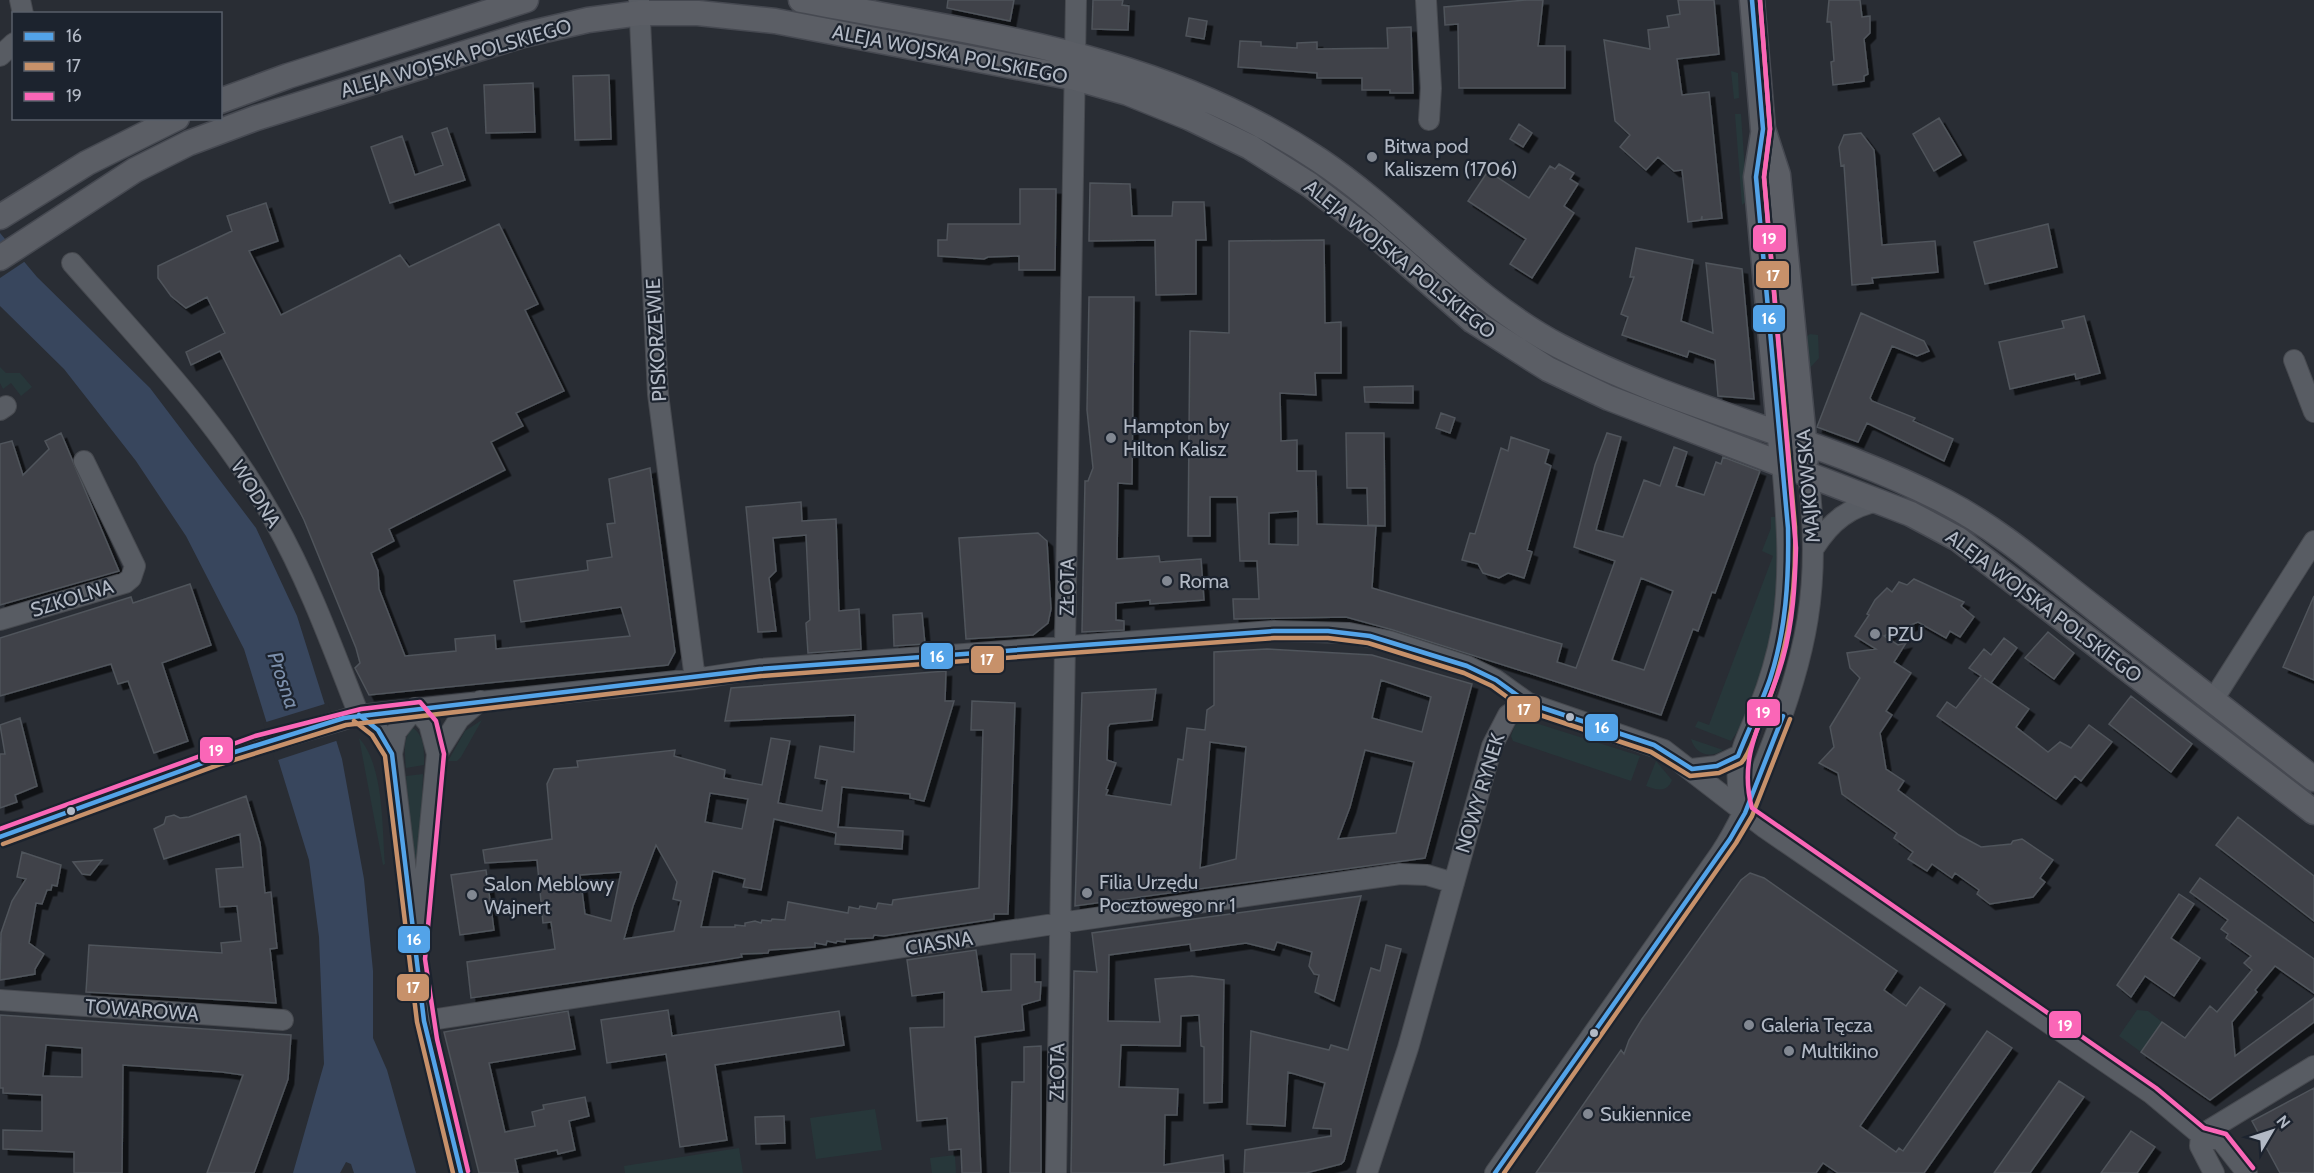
<svg xmlns="http://www.w3.org/2000/svg" width="2314" height="1173" font-family="Cabin,sans-serif">
  <defs>
    <filter id="shadow"><feDropShadow dx="5.5" dy="5.5" stdDeviation="0" flood-color="#0009"/></filter>
  </defs>
  <rect width="100%" height="100%" fill="#292d34"/>
  <!-- green -->
  <path fill="#27373a" d="M1731,71l7,2 1,25 -5,1z
    M1735,114h6l6,87 -5,4z
    M1810,334l8,1 1,23 -11,12 -2,-33z
    M0,367l6,6h14l12,14 -11,9 -10,-13 -8,6 -3,-6z
    M1771,517h5c7,66 -4,168 -45,224l-36,-14 3,-6 11,4 64,-169 -11,-5 9,-23z
    M482,720l-21,37 -4,4h-9l17,-30z
    M1526,720l114,36 -9,25 -118,-40 -2,-5 4,-11z
    M413,728c12,8 11,24 11,37l-18,3c-1,-13 -4,-31 7,-40z
    M359,738c25,27 23,90 26,126l-2,1z
    M1691,739l32,11c-13,9 -28,4 -32,-11z
    M1656,761l16,19c-5,13 -15,10 -26,6z
    M423,774l-5,118 -4,-1 -8,-115z
    M2137,1010l11,1 14,11 -21,30 -22,-16z
    M875,1109l7,41 -66,9 -6,-41z
    M739,1148l4,25h-118l-1,-7z
    M955,1155l1,18h-24l-2,-15z"/>
  <!-- water -->
  <path fill="#38465d" d="M0,233l37,44 113,111 106,140 41,88 45,143 22,120 9,92v67l14,32 29,103h-62l-3,-9 -5,-2 -6,11h-47l31,-109 -5,-127 -10,-77 -65,-211 -58,-113 -50,-75 -72,-92 -64,-63z"/>
  <!-- pier -->
  <path fill="#292d34" d="M8,238l19,22 -27,18v-35z
    M328,703l11,37 -64,21 -12,-38z"/>
  <!-- building -->
  <path fill="#404349" stroke="#50545b" stroke-width="1.5" fill-rule="evenodd" filter="url(#shadow)" d="M948,0h66l-4,21 -63,-13z
    M1093,0h30l-1,5 7,1 -1,24 -36,-1z
    M1527,0h16l-5,46h27v42h-106l-1,-64 -13,1 -1,-18z
    M1678,0h36l5,54 -42,5 5,36 27,-3 13,126 -20,2v-4l-1,4 -13,2 -6,-52 -8,1 -16,-14 -12,13 -26,-23 10,-12 -15,-14 -11,-81 46,9 -2,-19 21,-3 -2,-11 13,-2z
    M1829,0h31l2,17 8,-1v17l-6,6 4,35 -4,2v5l-31,4 -2,-23 3,-1 -3,-39h-4z
    M1189,18l18,3 -3,18 -18,-3z
    M1411,27l2,66h-23v-3h-28v-12h-45v-5l-79,-6 2,-26 21,1v4l36,2v-5l20,-1v7l71,-1 -1,-20z
    M609,75l2,64 -36,1 -2,-64z
    M533,83l2,49 -49,1 -2,-48z
    M1939,118l22,37 -27,16 -21,-37z
    M1519,124l13,9 -9,14 -13,-8z
    M447,128l18,52 -75,23 -19,-56 31,-11 13,39 28,-10 -11,-32z
    M1861,133l13,17 8,95 53,-4 3,31 -66,6 1,5 -21,2 -8,-120 -3,1 -2,-19 5,-12z
    M1559,164l15,9 -4,6 8,5 -14,22 10,7 -42,65 -22,-14 16,-25 -58,-38 20,-30 41,27 21,-32 5,3z
    M1090,183l40,1 2,32h40l1,-14h31l2,38h-10v54l-40,1 -1,-55 -66,1z
    M1020,189h36l-1,81h-36v-14l-31,1 -4,2 -46,-3v-16h9l1,-16h72z
    M266,203l12,38 -29,10 32,64 119,-60 9,12 90,-43 39,80 -13,6 39,81 -48,22 7,13 -32,16 14,28 -116,59 5,12 -23,12 7,18 1,18 26,67 51,-5 -1,-12 40,-4 1,14 134,-13 -9,-29 -100,15 -7,-41 74,-11 -1,-9 25,-4 -5,-33 8,-1 -6,-44 41,-11 25,184 -7,13 -299,30 -14,-27 5,-5 -4,-15 -52,-128 -84,-169 -29,14 -5,-13 39,-19 -18,-36 -21,11 -15,-12 -13,-18v-12l74,-35 -5,-15z
    M2048,224l9,43 -72,17 -11,-42z
    M1324,240l1,83 16,-1v51h-26l1,22 -36,-2 1,48 16,-1v31h19l1,53 59,2 -4,62 190,56 -5,18 19,6 39,-107 -41,-14 21,-82 12,-32 14,4 -25,93 27,7 21,-57 16,6 14,-39 13,5 -11,34 28,9 12,-33 5,2 2,-7 37,14 -45,122 -3,-1 -14,39 -5,-2 -32,86 -268,-85 -47,-13 -112,2 -1,-20h26l-2,-38h-17l-3,-64h-27v39h-22l2,-205 39,2v-92zM1298,511v34l-29,-1v-31zM1641,578l32,13 -29,79 -32,-10z
    M1636,248l57,12 -12,61 32,12 -7,-70 36,6 12,130 -36,-3 -3,-36 -26,-9 -2,6 -65,-22 6,-18 -7,-3 13,-37h-4z
    M1089,297h45l-2,187 -14,-1 -1,76 42,-3 1,6 41,-3 3,41 -54,4v-4l-34,3v17l8,1v9l-42,2 3,-151h3l5,-13 -6,-58z
    M1861,313l63,28 5,10 -12,5 -25,-10 -22,52 2,3 43,17 -2,3 40,18 -9,22 -77,-38 -9,19 -41,-15z
    M2084,316l16,57 -24,6 -1,-5 -65,15 -11,-47 65,-14 -2,-7z
    M1413,386v17l-48,-1 -1,-15z
    M1441,413l14,5 -5,15 -14,-5z
    M61,433l58,138 -119,34v-161l12,-3 11,34 26,-26 -4,-8z
    M1346,433h38l1,93 -17,-1 -1,-37h-20z
    M1511,437l38,13 -4,13 6,3 -24,84 5,2 -8,26 -16,-5 -9,5 -16,-5 -5,-9 -16,-4 8,-27 5,1 26,-86 7,3z
    M801,502l1,19 34,-2 3,92 20,-2 2,40 -53,4 -2,-30 4,-3 -4,-85 -33,3 3,33 -7,7 7,53 -18,1 -12,-125z
    M1038,533l9,8 4,68 -3,14 -15,12 -67,4 -7,-101z
    M1914,579l50,23 -3,4 13,11 -14,20 -10,-6 -4,7 -28,-16 -34,14 14,9 8,-2 -12,19 17,11 -25,38 6,4 -12,18 6,36 18,12 -6,9 61,45 22,12 30,-3 2,-3 9,-2 31,21 -13,18 5,4 -12,15 -43,7 -13,-10 2,-4 -24,-17 -3,5 -20,-14 -5,7 -19,-12 5,-7 -19,-14 3,-5 -55,-39 -4,-21 -19,-10 15,-16 -4,-20 30,-49 -10,-10 -3,-15 29,-4 -21,-13 14,-21 -2,-1 8,-14 12,-12 5,4 7,-10 8,3z
    M190,584l21,61 -49,18 26,78 -34,12 -26,-72 -10,3 -7,-20 -111,32v-58l131,-41 2,6z
    M2314,596v84l-31,-13z
    M922,613l3,31 -31,2 -1,-31z
    M2048,632l26,21 -20,26 -29,-21z
    M2004,638l13,10 -26,35 -7,-5 45,31 -13,18 32,25 12,-10 11,6 18,-23 23,17 -31,39 -6,-5 -19,23 -119,-83 10,-14 9,6 25,-32 -12,-8 15,-19 7,6z
    M1267,649l105,6 100,29 -47,174 -350,48 7,-213 74,-4 -4,31 -42,4 -2,3 -1,33 9,3 -10,26 2,1 -2,5 65,10 7,-46 5,1 4,-32 18,2 2,-20 7,-5v-53zM1381,680l50,17 -9,35 -50,-14zM1210,742l36,5 -10,112 -36,9zM1365,750l49,12 -18,71 -58,6 12,-32z
    M946,671l-1,30h9l-30,100 -14,-3v-4l-68,-7 -4,40 65,4 -1,18 -67,-5 1,-11 -62,-14 -13,71 -18,-3 2,-8 -32,-8 -12,56h34v-2l10,1v-3l10,-2 6,2 1,-3 9,1 1,-2 13,1 3,-18 60,11 1,-6 10,2 1,-3 16,3 2,-6 14,2 1,-5 86,-12 4,-158h-12l1,-29 43,2 -7,211h-14v5l-110,17 -10,-1 -1,3 -28,1v3l-8,-1 -1,2 -9,-2 -1,4 -11,-2v4l-46,3 -1,3 -27,1 1,3 -31,5 -240,36 -4,-36 88,-13 -4,-27 -8,1 -6,-63 -52,3 -2,-13 69,-11 -5,-55 7,-15 24,-2 -1,-6 98,-11 -1,6 51,14 -1,8 38,7 9,-47 19,3 -12,62 44,8 5,-31 -12,-2 5,-32 34,6 1,-37 -130,6 6,-33zM710,793l38,6 -6,30 -37,-7zM656,845l21,37 -4,17 8,2 -7,30 -50,8 9,-33zM621,872l-10,49 -26,-7 -5,-39z
    M2131,696l61,48 -21,28 -62,-48z
    M20,718l17,68 -22,9 2,7 -17,6v-54h5l-5,-29z
    M246,796l14,47 5,50 6,-1 6,56 -7,1 6,54 -190,-11 3,-47 133,8 -1,-10 20,-2 -4,-35 -17,1 -4,-38 27,-2 -3,-33 -76,25 -10,-30 10,-5 2,-7 8,-2 6,3 9,-1z
    M2238,817l76,59v45l-98,-76z
    M22,852l39,13 -4,21 -5,-1 -1,5h-4l-5,14 -6,-1 -7,40 15,11 -9,15v5l-35,6 1,-47 11,-32 14,-22 -9,-2z
    M102,860l-12,15 -8,-1 -9,-12z
    M486,870l8,60 -34,5 -9,-60z
    M1750,873l14,5 133,93 -13,19 22,16 14,-19 25,17 -85,122 36,26 3,-4 4,3 84,-120 25,17 -88,125h-86l-15,-10 -7,10h-280l85,-123 3,4 5,-14 13,-21 99,-139z
    M2200,878l114,81v34l-39,-27 -20,24 2,2 -25,30 3,34 79,-58v24l-104,78 -69,-48 21,-30 23,16 25,-32 7,6 35,-42 -8,-7 7,-7 -25,-18 2,-4 -7,-5 7,-9 -38,-28z
    M2179,894l15,10 -23,34 29,20 -26,38 -29,-20 -14,21 -14,-12z
    M1361,896l-27,105 -19,-9 4,-17 -5,-1 -5,-8 3,-14 -35,-10 -3,8 -28,-7 -55,8 -1,-7 -81,11 -1,66 52,1 -5,-43 37,-3 32,4 -2,122 -18,1v-56l-3,-1 -2,-31 -18,1 -1,30 -59,-1 -2,42 59,2 -1,26h-12l-1,50 59,-10 1,18h-153l3,-202 23,1 -5,-39z
    M1386,945l15,4 -57,212 -3,3 -35,9h-62l1,-23 86,-14v-7l-18,-1 12,-45 -37,-11 -3,54 -38,-2 4,-93 78,19 2,-5 17,5 23,-82 9,3z
    M976,950l6,42 29,-2v-36h24v28h6l-1,18 -18,5 2,25 -49,7 6,136h-19l-1,-24 -12,1 -2,-32 -30,3 -7,-93 34,-1v-35l-32,4 -5,-36z
    M668,1010l4,26 167,-25 5,34 -129,20 12,75 -47,7 -14,-93 -59,9 -6,-43z
    M568,1011l7,38 -86,14 16,69 30,-6 -3,-14 12,-3 -1,-4 42,-8 4,19 -20,5 6,29 -17,4 -1,-4 -42,9 3,14h-39l-35,-141z
    M0,1015l291,20 -3,44 -34,94h-47l36,-98 -21,-3 -99,-7 -1,108h-48v-21l-71,-3v-19l39,1v-36l-39,-2v-5h-3zM46,1045l36,3v29l-39,-1z
    M1041,1046v127h-31l2,-91h12v-35z
    M2059,1081l25,16 -54,76h-36z
    M2314,1088v85h-34l-28,-52z
    M784,1116l1,27 -29,1 -1,-27z
    M2131,1131l24,16 -18,26h-36z"/>
  <g fill="none" stroke-linecap="round" stroke-linejoin="round">
    <defs>
      <path id="minor" d="M20,0l3,14
        M639,0l19,394 37,285
        M1426,0l5,88 -2,32
        M0,56l14,-13
        M72,263c71,81 150,162 202,257 35,62 59,129 85,195l19,15 14,24
        M2294,360l20,52
        M0,410l6,-4
        M1814,548c17,-27 36,-42 67,-47
        M0,620l125,-37 6,-5 4,-12 -51,-105
        M2213,700l101,-159
        M415,708l-19,24 -4,22 32,267 37,152
        M415,708l14,16 8,30 -16,166
        M437,754l22,-35 21,-18
        M1692,769l25,-3 21,-10
        M1745,813c-17,-44 -2,-65 14,-105 10,-25 18,-52 23,-79 9,-56 5,-110 0,-166
        M0,837l219,-80 140,-42 336,-36 65,-10 514,-38 75,2 40,8 78,25 29,14 32,23 136,47 101,78 387,266 49,41 20,5 26,33
        M0,1000l283,20
        M424,1021l636,-98 340,-49 27,1 27,8
        M2201,1135l113,-69
        M2201,1135l-1,11 14,27
        M1056,1173l20,-1173
        M1367,1173l41,-125 84,-302 16,-31 20,-12
        M1495,1173l225,-319c20,-30 32,-61 46,-95 41,-103 56,-174 42,-286"/>
      <path id="major" d="M801,0c182,35 360,54 518,160 85,57 149,138 240,186 123,65 264,92 387,156 54,28 100,69 148,106 73,57 147,114 220,171
        M1752,0l11,129 15,46 28,284
        M220,101l68,-25 238,-76
        M1763,134l-7,43 25,272
        M0,217l87,-54 90,-45
        M0,258l135,-88 54,-27 67,-25 267,-83 65,-15 52,-7h58l77,8 300,57 53,15 62,25 60,29 60,38 58,44 105,92 75,48 61,29 302,116 47,25 356,273"/>
    </defs>
    <!-- minor casing -->
    <use href="#minor" stroke="#46494f" stroke-width="22"/>
    <!-- major casing -->
    <use href="#major" stroke="#464951" stroke-width="27"/>
    <!-- minor -->
    <use href="#minor" stroke="#585c63" stroke-width="20"/>
    <!-- major -->
    <use href="#major" stroke="#5b5e65" stroke-width="24"/>
    <defs>
      <path id="bus-1" d="M359,715l19,15 14,24 32,267 37,152
        M0,837l219,-80 125,-39 416,-49 514,-38h54l42,5 97,30 29,14 32,23 126,42 38,24 25,-3 21,-10c10,-26 23,-51 32,-77 16,-49 19,-100 18,-151l-32,-351 7,-48 -11,-129
        M1495,1173l235,-334 15,-26 38,-97"/>
      <path id="bus-2" d="M354,721l18,14 13,21 32,266 36,151
        M3,844l218,-80 125,-39 415,-49 513,-38h54l40,5 96,30 28,13 33,24 126,42 39,24 29,-3 22,-10c8,-8 12,-23 16,-33 29,-66 40,-131 38,-203l-31,-350 6,-48 -10,-129
        M1504,1173l232,-330 16,-27 38,-97"/>
      <path id="bus-3" d="M1760,0l10,129 -6,48 32,371c-1,37 -3,74 -13,110 -14,53 -47,93 -31,150l404,280 48,40 22,6 27,34
        M0,829l255,-93 106,-27 59,-7 16,19 8,33 -19,205 12,80 31,132"/>
    </defs>
    <!-- bus-1 casing -->
    <use href="#bus-1" stroke="#1c232e" stroke-width="9"/>
    <!-- bus-2 casing -->
    <use href="#bus-2" stroke="#1c232e" stroke-width="9"/>
    <!-- bus-3 casing -->
    <use href="#bus-3" stroke="#1c232e" stroke-width="9"/>
    <!-- bus-1 -->
    <use href="#bus-1" stroke="#53a3e8" stroke-width="4.5"/>
    <!-- bus-2 -->
    <use href="#bus-2" stroke="#c7916a" stroke-width="4.5"/>
    <!-- bus-3 -->
    <use href="#bus-3" stroke="#fa66b7" stroke-width="4.5"/>
  </g>
  <!-- markers -->
  <g fill="#828892" stroke="#1c232e" stroke-width="2">
    <circle cx="1372" cy="157" r="6"/>
    <circle cx="1111" cy="438" r="6"/>
    <circle cx="1167" cy="581" r="6"/>
    <circle cx="1875" cy="634" r="6"/>
    <circle cx="1087" cy="893" r="6"/>
    <circle cx="472" cy="895" r="6"/>
    <circle cx="1749" cy="1025" r="6"/>
    <circle cx="1789" cy="1051" r="6"/>
    <circle cx="1588" cy="1114" r="6"/>
  </g>
  <g fill="#b2b9c5" stroke="#1c232e" stroke-width="2">
    <circle cx="1570" cy="717" r="5"/>
    <circle cx="71" cy="811" r="5"/>
    <circle cx="1594" cy="1033" r="5"/>
  </g>
  <g text-anchor="middle" dominant-baseline="central" stroke-width="4.5" stroke-linejoin="round" paint-order="stroke">
    <!-- street labels -->
    <g font-size="20" fill="#b2b9c5" stroke="#1c232e">
      <text transform="translate(950 54) rotate(11)">ALEJA WOJSKA POLSKIEGO</text>
      <text transform="translate(456 58) rotate(-16)">ALEJA WOJSKA POLSKIEGO</text>
      <text transform="translate(1400 259) rotate(39)">ALEJA WOJSKA POLSKIEGO</text>
      <text transform="translate(656 340) rotate(-93)">PISKORZEWIE</text>
      <text transform="translate(1808 486) rotate(-95)">MAJKOWSKA</text>
      <text transform="translate(256 494) rotate(58)">WODNA</text>
      <text transform="translate(1067 587) rotate(-89)">ZŁOTA</text>
      <text transform="translate(72 598) rotate(-17)">SZKOLNA</text>
      <text transform="translate(2044 606) rotate(37)">ALEJA WOJSKA POLSKIEGO</text>
      <text transform="translate(1480 793) rotate(-73)">NOWY RYNEK</text>
      <text transform="translate(939 943) rotate(-9)">CIASNA</text>
      <text transform="translate(142 1010) rotate(4)">TOWAROWA</text>
      <text transform="translate(1057 1072) rotate(-89)">ZŁOTA</text>
    </g>
    <!-- poi labels -->
    <g font-size="20" fill="#b2b9c5" stroke="#1c232e" text-anchor="start">
      <text x="1384" y="146">Bitwa pod<tspan x="1384" dy="23">Kaliszem (1706)</tspan></text>
      <text x="1123" y="426">Hampton by<tspan x="1123" dy="23">Hilton Kalisz</tspan></text>
      <text x="1179" y="581">Roma</text>
      <text x="1887" y="634">PZU</text>
      <text x="1099" y="882">Filia Urzędu<tspan x="1099" dy="23">Pocztowego nr 1</tspan></text>
      <text x="484" y="884">Salon Meblowy<tspan x="484" dy="23">Wajnert</tspan></text>
      <text x="1761" y="1025">Galeria Tęcza</text>
      <text x="1801" y="1051">Multikino</text>
      <text x="1600" y="1114">Sukiennice</text>
    </g>
    <!-- water labels -->
    <g font-size="21" font-style="italic" fill="#7c8fab" stroke="#1c232e">
      <text transform="translate(284 680) rotate(71)">Prosna</text>
    </g>
  </g>
  <g stroke="#1c232e" stroke-width="2">
    <rect x="1752" y="224" width="35" height="29" rx="6" fill="#fa66b7"/>
    <rect x="1755" y="260" width="35" height="29" rx="6" fill="#c7916a"/>
    <rect x="1752" y="304" width="34" height="29" rx="6" fill="#53a3e8"/>
    <rect x="920" y="642" width="34" height="28" rx="6" fill="#53a3e8"/>
    <rect x="970" y="645" width="35" height="29" rx="6" fill="#c7916a"/>
    <rect x="1506" y="695" width="35" height="28" rx="6" fill="#c7916a"/>
    <rect x="1746" y="698" width="35" height="29" rx="6" fill="#fa66b7"/>
    <rect x="1584" y="713" width="35" height="29" rx="6" fill="#53a3e8"/>
    <rect x="199" y="736" width="35" height="28" rx="6" fill="#fa66b7"/>
    <rect x="397" y="925" width="34" height="29" rx="6" fill="#53a3e8"/>
    <rect x="396" y="973" width="34" height="29" rx="6" fill="#c7916a"/>
    <rect x="2048" y="1010" width="34" height="29" rx="6" fill="#fa66b7"/>
  </g>
  <g font-size="16" text-anchor="middle" font-weight="bold" fill="#fff">
    <text x="1769" y="244">19</text>
    <text x="1773" y="281">17</text>
    <text x="1769" y="324">16</text>
    <text x="937" y="662">16</text>
    <text x="987" y="665">17</text>
    <text x="1524" y="715">17</text>
    <text x="1763" y="718">19</text>
    <text x="1602" y="733">16</text>
    <text x="216" y="756">19</text>
    <text x="414" y="945">16</text>
    <text x="413" y="993">17</text>
    <text x="2065" y="1031">19</text>
  </g>
  <!-- legend -->
  <rect x="12" y="12" width="210" height="108" fill="#1c232e" stroke="#585f6a" stroke-width="1.5"/>
  <rect x="24" y="32" width="30" height="9" fill="#53a3e8" stroke="#585f6a" stroke-width="1.5"/>
  <text x="66" y="42" font-size="18" fill="#b2b9c5">16</text>
  <rect x="24" y="62" width="30" height="9" fill="#c7916a" stroke="#585f6a" stroke-width="1.5"/>
  <text x="66" y="72" font-size="18" fill="#b2b9c5">17</text>
  <rect x="24" y="92" width="30" height="9" fill="#fa66b7" stroke="#585f6a" stroke-width="1.5"/>
  <text x="66" y="102" font-size="18" fill="#b2b9c5">19</text>
  <!-- north arrow -->
  <g transform="translate(2272 1131) rotate(51)" stroke="#1c232e" stroke-width="4.5" paint-order="stroke">
  <path d="M0-4.5L10 22L0 15L-10 22Z" fill="#b2b9c5"/>
  <text y="-9" font-size="16" font-weight="bold" text-anchor="middle" fill="#b2b9c5">N</text>
  </g>
</svg>
